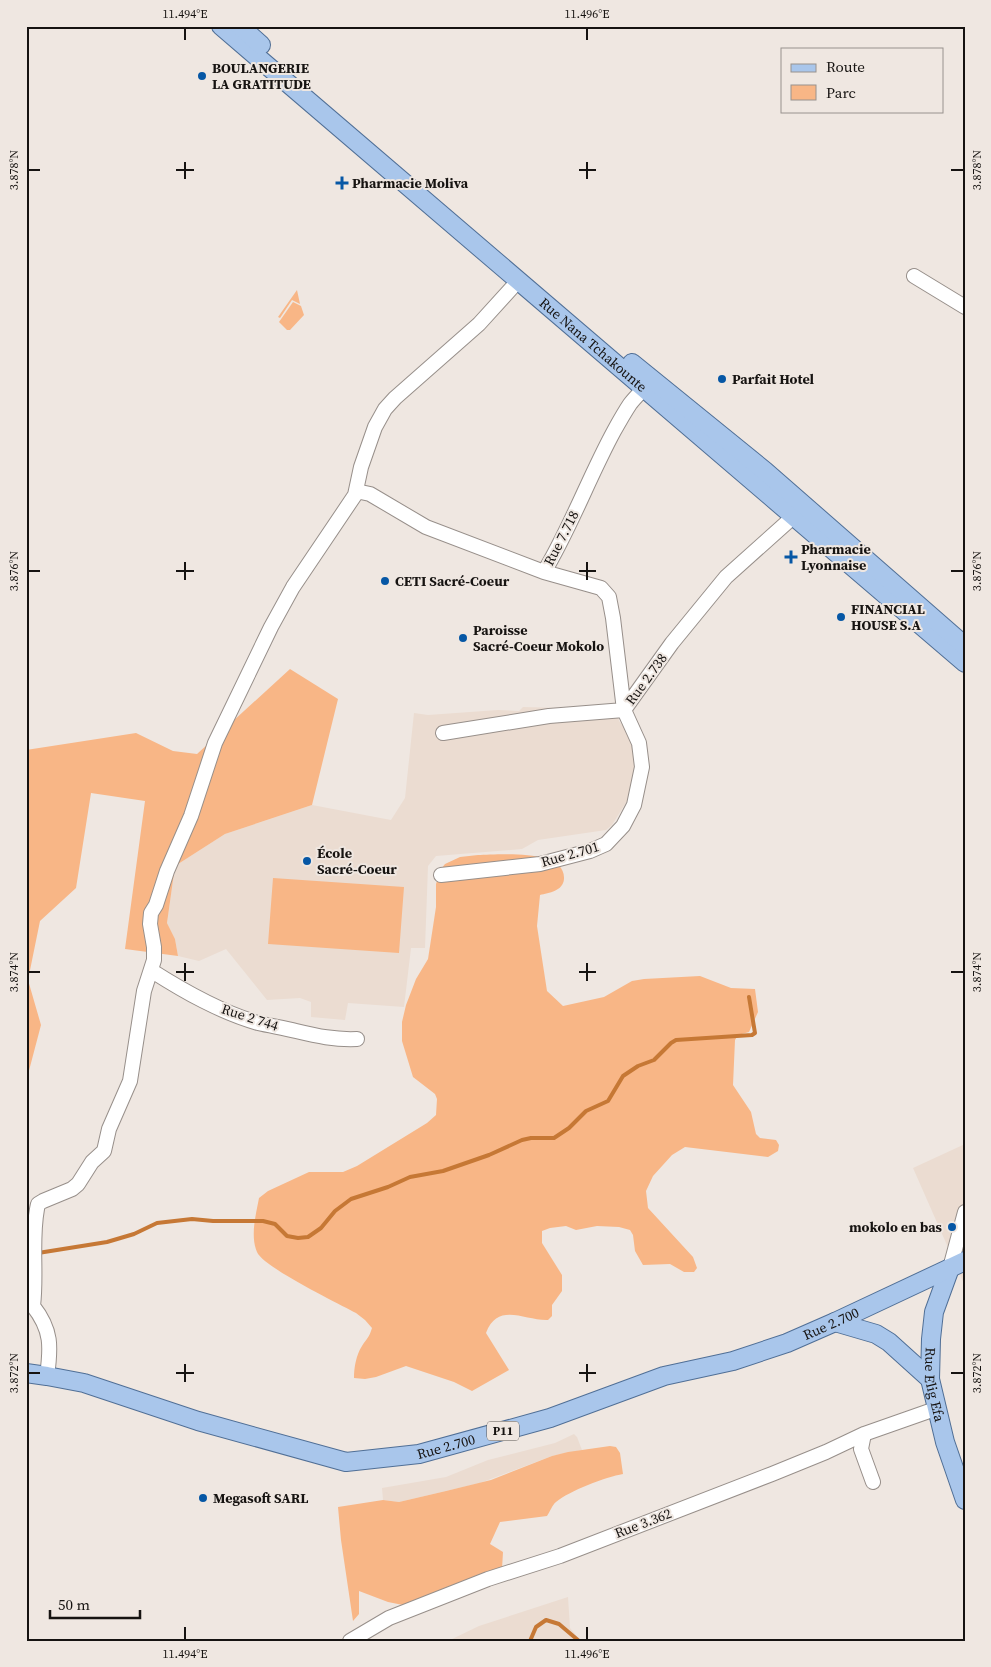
<svg xmlns="http://www.w3.org/2000/svg" width="991" height="1667" font-family="'Source Serif 4',serif">
  <rect width="100%" height="100%" fill="#efe7e1"/>
  <!-- built -->
  <path fill="#ebdcd1" d="M616,706l3,15 20,24 -7,48 -20,32 -6,5 -68,10 -16,9 -86,7 -8,10 -3,82h-14l-7,59 -56,-4 -3,17 -34,-3v-15l-11,-4 -33,2 -41,-51 -27,12 -21,-5 -3,-17 -8,-16 8,-57 50,-32 87,-29 79,15 14,-22 9,-85 14,2 70,-5 21,1 4,-4 75,2z
    M965,1144v142l-52,-118z
    M574,1434l3,3 5,13 -30,6 -72,27 -81,19 -16,-2 -1,-12 64,-11 42,-17 67,-17z
    M568,1597l2,31 11,13h-133l31,-15z"/>
  <!-- green -->
  <path fill="#f8b686" d="M297,290l3,14 -8,-4 -12,18 -2,-1z
    M293,302l8,4 3,9 -14,15h-3l-8,-8z
    M290,669l48,30 -26,106 -87,29 -50,32 -8,57 8,16 3,17 -53,-7 20,-148 -54,-8 -15,95 -36,33 -12,59 13,45 -15,57v-332l110,-17 37,18 24,3z
    M478,855c19,0 88,-7 86,24 -1,12 -15,14 -24,16l-3,31 10,65 16,15 41,-9 28,-16 12,-2 56,-3 31,12 24,1 3,23 -9,20 -11,3 -3,5 -2,45 18,27 5,22 4,4 16,2 3,5 -1,6 -10,6 -83,-10 -13,8 -19,21 -7,15 2,17 45,49 4,11 -3,4h-10l-14,-8 -27,1 -8,-14 -2,-16 -3,-5 -11,-3 -22,-1 -21,4 -10,-4 -16,2 -8,3v12l20,32v16l-10,14v11l-4,4c-23,1 -50,-19 -62,13l23,37 -37,21 -18,-9 -48,-16 -30,11 -11,2 -11,-1c0,-10 2,-23 8,-32 5,-8 7,-8 10,-18l-7,-8 -9,-7c-17,-9 -93,-46 -99,-61 -7,-16 -1,-38 2,-54l9,-7 41,-19h34l14,-6 70,-43 9,-8 1,-16 -2,-5 -22,-17 -11,-36v-19l4,-17 10,-26 12,-20 8,-52v-23l5,-15 4,-5 15,-7z
    M273,878l131,9 -5,66 -131,-9z
    M610,1446l6,1 4,6 3,21c-17,3 -54,17 -67,28 -4,3 -6,10 -9,14l-47,6 -10,22 13,8 -1,17 -89,38 -25,-5 -29,-11v23l-6,7 -12,-81 -3,-33 45,-7 16,2 47,-11 45,-11 61,-24 16,-4z"/>
  <g fill="none" stroke-linecap="round" stroke-linejoin="round">
    <!-- stream -->
    <path stroke="#c67835" stroke-width="4" d="M38,1253l69,-11 27,-8 23,-11 35,-4 21,2h50l12,3 12,12 11,2 10,-1 13,-9 14,-17 16,-12 37,-12 22,-10 33,-6 46,-16 33,-15 9,-2h23l15,-10 17,-17 22,-10 15,-25 15,-10 16,-6 17,-17 5,-3 76,-5 3,-2 -6,-36
      M530,1641l6,-14 10,-7 13,4 20,17"/>
    <defs>
      <path id="minor" d="M914,276l51,31
        M356,491l14,3 56,33 118,45c27,-45 45,-95 70,-141 5,-9 10,-18 16,-27 6,-8 14,-14 19,-24
        M443,733l106,-17 75,-6 48,-67 54,-66 67,-60
        M441,875l99,-11 50,-13 16,-7 17,-18 11,-21 8,-38 -3,-24 -15,-33 -11,-92 -4,-21 -8,-9 -57,-16
        M152,971c33,21 68,41 106,52 13,3 26,5 38,8 21,5 39,9 61,8
        M950,1268l15,-56
        M47,1376c4,-29 5,-46 -14,-70 4,-32 -2,-65 4,-97l1,-5 5,-3 29,-12 6,-5 14,-22 12,-11 5,-22 21,-48 14,-90 10,-31v-13l-4,-23 1,-11 5,-8 11,-34 24,-55 24,-73 56,-116 22,-40 62,-92 6,-28 14,-40 10,-18 10,-11 84,-74 39,-43
        M864,1434l-3,15 12,33
        M350,1641l39,-23 99,-39 72,-23 212,-82 54,-22 38,-18 74,-26"/>
      <g id="major">
        <path id="s1" d="M221,26l744,637"/>
        <path d="M240,26l21,19"/>
        <path d="M632,363l133,108 200,175"/>
        <path id="s2" d="M950,1268l-16,44 -3,27 -1,40 15,63 20,58"/>
        <path d="M835,1322l41,12 13,8 41,37"/>
        <path id="s3" d="M26,1373l21,3 37,7 114,38 148,41 73,-8 131,-36 114,-42 69,-15 54,-18 48,-21 130,-61"/>
      </g>
    </defs>
    <!-- minor casing -->
    <use href="#minor" stroke="#978f8a" stroke-width="16"/>
    <!-- major casing -->
    <use href="#major" stroke="#506f96" stroke-width="20"/>
    <!-- minor -->
    <use href="#minor" stroke="#fff" stroke-width="14"/>
    <!-- major -->
    <use href="#major" stroke="#a9c6eb" stroke-width="18"/>
  </g>
  <!-- ticks -->
  <path fill="none" stroke="#161311" stroke-width="2" d="M185,28v12M587,28v12M185,162v17M587,162v17M28,170h12M176,170h18M579,170h17M951,170h13M185,562v18M587,562v18M28,571h12M176,571h18M579,571h17M951,571h13M185,963v18M587,963v18M28,972h12M176,972h18M579,972h17M951,972h13M185,1364v18M587,1364v18M28,1373h12M176,1373h18M579,1373h17M951,1373h13M185,1627v13M587,1627v13"/>
  <!-- markers -->
  <g fill="#0657a5" stroke="#efe7e1" stroke-width="2">
    <circle cx="202" cy="76" r="5"/>
    <path d="M339.5 175.5h5v5h5v5h-5v5h-5v-5h-5v-5h5z"/>
    <circle cx="722" cy="379" r="5"/>
    <path d="M788.5 549.5h5v5h5v5h-5v5h-5v-5h-5v-5h5z"/>
    <circle cx="385" cy="581" r="5"/>
    <circle cx="841" cy="617" r="5"/>
    <circle cx="463" cy="638" r="5"/>
    <circle cx="307" cy="861" r="5"/>
    <circle cx="952" cy="1227" r="5"/>
    <circle cx="203" cy="1498" r="5"/>
  </g>
  <g text-anchor="middle" dominant-baseline="central" stroke-width="4" stroke-linejoin="round" paint-order="stroke">
    <!-- shield labels -->
    <rect fill="#efe7e1" stroke="#57534f" stroke-width="1" x="487" y="1421.5" width="32" height="19" rx="4"/>
    <g font-size="12" font-weight="bold" fill="#161311">
      <text x="503" y="1431">P11</text>
    </g>
    <!-- poi labels -->
    <g font-size="14" font-weight="bold" fill="#161311" stroke="#efe7e1" text-anchor="start">
      <text x="212" y="68">BOULANGERIE<tspan x="212" dy="16">LA GRATITUDE</tspan></text>
      <text x="352" y="183">Pharmacie Moliva</text>
      <text x="732" y="379">Parfait Hotel</text>
      <text x="801" y="549">Pharmacie<tspan x="801" dy="16">Lyonnaise</tspan></text>
      <text x="395" y="581">CETI Sacré-Coeur</text>
      <text x="851" y="609">FINANCIAL<tspan x="851" dy="16">HOUSE S.A</tspan></text>
      <text x="473" y="630">Paroisse<tspan x="473" dy="16">Sacré-Coeur Mokolo</tspan></text>
      <text x="317" y="853">École<tspan x="317" dy="16">Sacré-Coeur</tspan></text>
      <text x="942" y="1227" text-anchor="end">mokolo en bas</text>
      <text x="213" y="1498">Megasoft SARL</text>
    </g>
    <!-- street labels -->
    <g font-size="14" fill="#161311" stroke="#efe7e1">
      <text stroke="none"><textPath href="#s1" startOffset="490">Rue Nana Tchakounte</textPath></text>
      <text transform="translate(561 538) rotate(-63)">Rue 7.718</text>
      <text transform="translate(646 679) rotate(-54)">Rue 2.738</text>
      <text transform="translate(570 854) rotate(-16)">Rue 2.701</text>
      <text transform="translate(250 1017) rotate(18)">Rue 2 744</text>
      <text stroke="none"><textPath href="#s3" startOffset="839">Rue 2.700</textPath></text>
      <text stroke="none"><textPath href="#s2" startOffset="120">Rue Elig Efa</textPath></text>
      <text stroke="none"><textPath href="#s3" startOffset="434">Rue 2.700</textPath></text>
      <text transform="translate(643 1523) rotate(-21)">Rue 3.362</text>
    </g>
  </g>
  <!-- border -->
  <rect width="991" height="1667" fill="none" stroke="#efe7e1" stroke-width="55"/>
  <!-- legend -->
  <rect x="781" y="48" width="162" height="65" fill="#efe7e1" stroke="#98928e"/>
  <rect x="791" y="64" width="25" height="8" fill="#a9c6eb" stroke="#98928e"/>
  <text x="826" y="72" font-size="15" fill="#161311">Route</text>
  <rect x="791" y="85" width="25" height="15" fill="#f8b686" stroke="#98928e"/>
  <text x="826" y="98" font-size="15" fill="#161311">Parc</text>
  <!-- scale -->
  <path d="M50 1610v8h90v-8" fill="none" stroke="#161311" stroke-width="2.5"/>
  <text x="58" y="1610" font-size="15" fill="#161311" stroke="#efe7e1" stroke-width="4" paint-order="stroke">50 m</text>
  <rect x="28" y="28" width="936" height="1612" fill="none" stroke="#161311" stroke-width="2"/>
  <g font-size="12" text-anchor="middle" fill="#161311">
    <text x="185" y="18">11.494°E</text>
    <text x="587" y="18">11.496°E</text>
    <text transform="translate(14 170) rotate(-90)" y="4">3.878°N</text>
    <text transform="translate(977 170) rotate(-90)" y="4">3.878°N</text>
    <text transform="translate(14 571) rotate(-90)" y="4">3.876°N</text>
    <text transform="translate(977 571) rotate(-90)" y="4">3.876°N</text>
    <text transform="translate(14 972) rotate(-90)" y="4">3.874°N</text>
    <text transform="translate(977 972) rotate(-90)" y="4">3.874°N</text>
    <text transform="translate(14 1373) rotate(-90)" y="4">3.872°N</text>
    <text transform="translate(977 1373) rotate(-90)" y="4">3.872°N</text>
    <text x="185" y="1658">11.494°E</text>
    <text x="587" y="1658">11.496°E</text>
  </g>
</svg>
